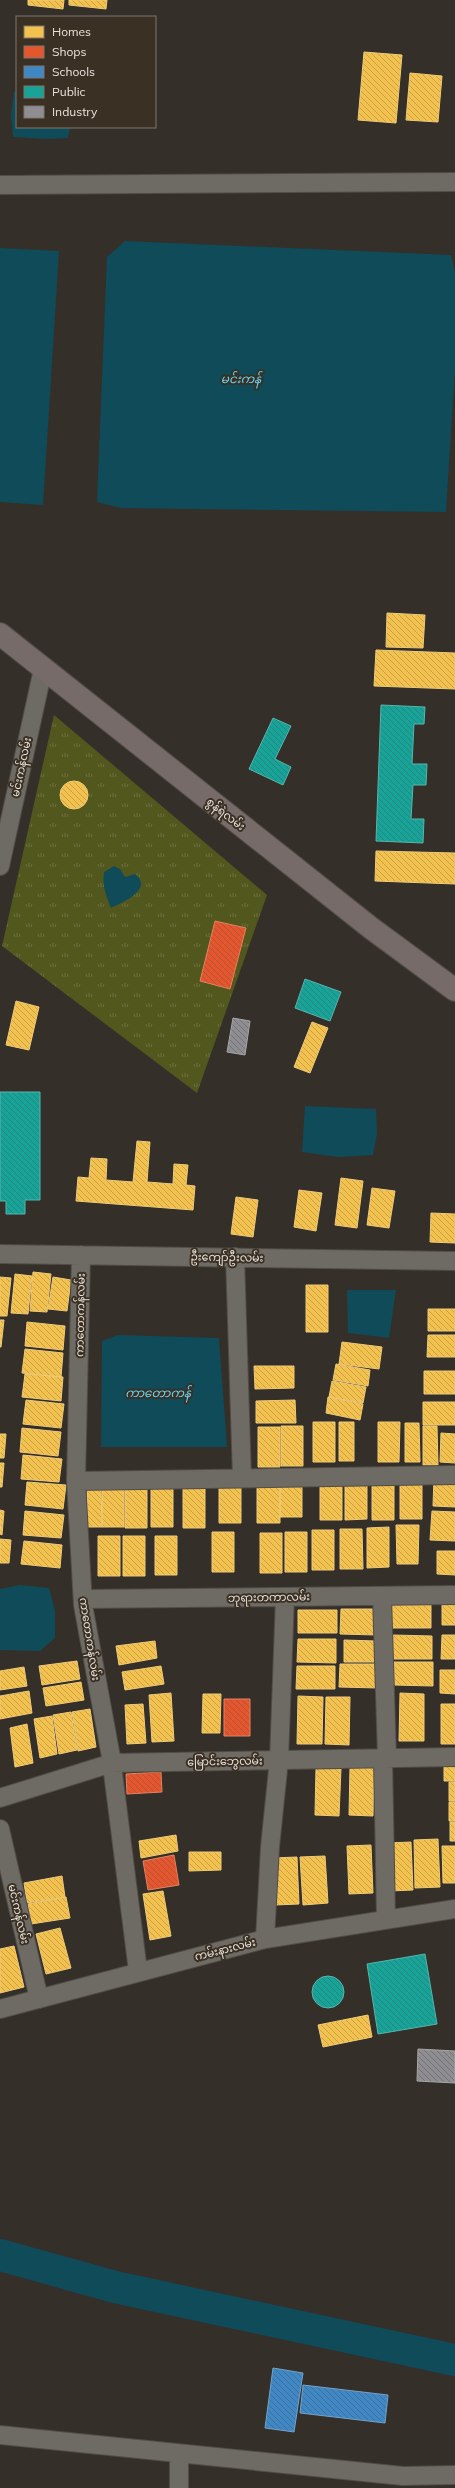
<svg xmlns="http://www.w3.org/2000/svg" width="455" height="2488" font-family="Mulish,'Noto Sans Myanmar',sans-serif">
  <defs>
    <pattern id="park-tufts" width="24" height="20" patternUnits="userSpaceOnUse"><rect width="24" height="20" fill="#52571d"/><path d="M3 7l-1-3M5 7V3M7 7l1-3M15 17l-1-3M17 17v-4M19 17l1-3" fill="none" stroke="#6b6f3d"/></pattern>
    <pattern id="homes-back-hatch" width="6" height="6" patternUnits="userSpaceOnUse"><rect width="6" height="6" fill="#f2c14e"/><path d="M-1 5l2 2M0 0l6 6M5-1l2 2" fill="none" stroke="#c7a24b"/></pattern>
    <pattern id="shops-back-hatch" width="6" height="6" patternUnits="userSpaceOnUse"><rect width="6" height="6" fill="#e4572e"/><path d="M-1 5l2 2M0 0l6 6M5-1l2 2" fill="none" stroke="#b55134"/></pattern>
    <pattern id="schools-back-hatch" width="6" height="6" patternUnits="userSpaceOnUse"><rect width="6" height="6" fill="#3f88c5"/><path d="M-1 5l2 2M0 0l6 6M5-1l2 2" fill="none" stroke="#417097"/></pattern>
    <pattern id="public-back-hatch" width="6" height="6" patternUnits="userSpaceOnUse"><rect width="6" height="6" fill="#17a398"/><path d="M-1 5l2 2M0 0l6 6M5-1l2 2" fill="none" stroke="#25867e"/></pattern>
    <pattern id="industry-back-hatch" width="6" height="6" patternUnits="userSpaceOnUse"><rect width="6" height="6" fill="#8d8d92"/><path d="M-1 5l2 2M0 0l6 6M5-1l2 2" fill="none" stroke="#747376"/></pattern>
  </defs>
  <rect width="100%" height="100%" fill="#352f29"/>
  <!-- park -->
  <path fill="url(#park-tufts)" d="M54,715l213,180 -70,198 -195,-147z"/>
  <!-- water -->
  <path fill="#104b59" d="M17,91v36h53l-2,11 -21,1 -34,-2 -2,-23 3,-22z
    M125,241l326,14 4,18v96l-9,143 -325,-4 -24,-6 10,-245z
    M0,248l59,3 -16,254 -43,-3z
    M114,866l6,3 5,8 10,-3c19,15 -12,28 -24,34 -5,-13 -9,-22 -7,-36z
    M305,1106l71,3 1,25 -4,21 -35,2 -36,-5z
    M347,1290h49l-7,48 -41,-5z
    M118,1335l101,3 8,109h-126l1,-106z
    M20,1585l29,3 6,23v27l-15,13 -40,-1v-61z"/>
  <!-- homes -->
  <path fill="url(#homes-back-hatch)" stroke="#efcb78" d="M28,0h36l-1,9 -35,-4z
    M69,0h38l-1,9 -37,-4z
    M364,52l38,3 -6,68 -38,-3z
    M410,73l32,3 -4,46 -32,-2z
    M387,613l38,2 -2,33 -37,-1z
    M376,650l79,3v36l-81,-3z
    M60 795a14 14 0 1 1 28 0a14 14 0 1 1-28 0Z
    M376,851l79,2v31l-80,-3z
    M16,1001l23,6 -10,43 -23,-5z
    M312,1022l16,6 -18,45 -16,-6z
    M137,1141l13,1 -3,40 26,2 1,-20 14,1 -2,20 9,1 -2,24 -117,-9 2,-24 11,1 2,-20 16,1 -1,21 27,2z
    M341,1178l22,3 -6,47 -22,-3z
    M372,1188l23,3 -6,37 -22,-3z
    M299,1190l23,3 -6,38 -22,-4z
    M236,1197l22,3 -5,37 -22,-3z
    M431,1213l24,1v29l-25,-1z
    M33,1272l18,2 -4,38 -17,-1z
    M15,1274l17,2 -4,38 -17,-1z
    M0,1277l11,1 -4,38h-7z
    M53,1277l18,3 -4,31 -19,-2z
    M306,1285h22v47h-22z
    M428,1309h27v22h-27z
    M0,1320h4l-3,27h-1z
    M27,1322l38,4 -2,24 -38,-4z
    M428,1335h27v22h-28z
    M342,1342l40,5 -3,22 -40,-5z
    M25,1349l38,4 -2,24 -39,-4z
    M336,1364l34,6 -2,16 -35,-6z
    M254,1366h40v22l-39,1z
    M424,1371h31v23h-31z
    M25,1374l38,3 -2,24 -39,-4z
    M332,1381l34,6 -3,16 -34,-6z
    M328,1397l35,7 -3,16 -34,-7z
    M26,1400l38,4 -3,24 -38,-4z
    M295,1400l1,23h-40v-22z
    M423,1402h32v23h-32z
    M313,1422h22v40h-22z
    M339,1422h15v39h-15z
    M378,1422h22l-1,40h-21z
    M405,1423h14l1,39h-15z
    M281,1426h22v40h-22z
    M423,1426h14l1,39h-15z
    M258,1427h22v40h-22z
    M22,1428l39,4 -3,24 -38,-4z
    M441,1433l14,1v29l-15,-1z
    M0,1434h6l-2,24h-4z
    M23,1455l39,4 -3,23 -38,-3z
    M0,1463h4l-2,24h-2z
    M280,1477h22v40h-22z
    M434,1477l21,1v29l-22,-1z
    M400,1479h22v40h-22z
    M320,1480h22v40h-22z
    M345,1480h22v39l-22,1z
    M372,1480h22v40h-22z
    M27,1482l39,3 -3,24 -38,-4z
    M219,1483h22v40h-22z
    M257,1483h23v40h-23z
    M102,1487l22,1v39h-22z
    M151,1487h22v40h-22z
    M87,1488h14l1,39h-15z
    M125,1488h22v40h-22z
    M183,1488h22v40h-22z
    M0,1510l4,1 -2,24 -2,-1z
    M25,1511l39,4 -3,23 -38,-3z
    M432,1511l23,1v29l-25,-1z
    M396,1525h23l-1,39h-21z
    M389,1527v40l-22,1v-40z
    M340,1529h22l1,40h-23z
    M312,1530h22v40h-22z
    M212,1532h22v40h-22z
    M285,1532h22v40h-22z
    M260,1533h22v40h-22z
    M98,1536h22v40h-22z
    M123,1536h22v40h-22z
    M155,1536h22v39h-22z
    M0,1539l11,1 -2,23h-9z
    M24,1541l38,4 -2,23 -39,-4z
    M437,1551h18v24l-18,-1z
    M442,1601h13v24h-13z
    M392,1605h39v23h-39z
    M341,1609h36l-1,26 -36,-1z
    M298,1610h39v23h-39z
    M393,1635l39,1v23h-39z
    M442,1635h13v24h-14z
    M298,1639h38v24l-39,-1z
    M344,1640l32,1v21h-32z
    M155,1641l2,17 -38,7 -3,-19z
    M77,1661l3,18 -38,6 -3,-19z
    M394,1662h39v24l-39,-1z
    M340,1664h39l-1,24 -39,-1z
    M161,1666l3,18 -39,6 -3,-18z
    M297,1666h38v23h-39z
    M24,1667l3,19 -27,4v-19z
    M440,1670h15v24l-15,-1z
    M81,1682l3,18 -38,6 -3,-18z
    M29,1691l3,22 -32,6v-23z
    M171,1693l3,48 -22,1 -3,-47z
    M400,1693l24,1v47h-25z
    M203,1694h18l-1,39h-18z
    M298,1696l25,1 -1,47h-25z
    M326,1697h24l-1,48 -24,-1z
    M143,1704l3,39 -19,1 -2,-39z
    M441,1704h14v40h-14z
    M90,1709l6,38 -18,4 -6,-39z
    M71,1712l6,38 -18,4 -6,-39z
    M52,1716l5,38 -17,4 -6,-39z
    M27,1724l6,39 -18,4 -5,-39z
    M444,1765h11v16h-11z
    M316,1768h25l-2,48 -24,-1z
    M350,1768h24l-1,48 -24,-1z
    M449,1782h6v19h-6z
    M449,1802h6v19h-6z
    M450,1822h5v19h-5z
    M176,1835l2,16 -37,7 -2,-17z
    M438,1839l2,48 -25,1 -1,-48z
    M411,1842l2,48 -24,1 -2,-48z
    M371,1845l2,48 -24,1 -2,-48z
    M442,1846h13v37h-12z
    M189,1852h32v18l-32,1z
    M325,1856l3,47 -25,2 -3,-48z
    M297,1857l2,47 -24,1 -2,-47z
    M62,1876l3,21 -38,6 -3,-20z
    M163,1891l8,45 -21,4 -7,-46z
    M66,1897l4,21 -39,6 -3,-20z
    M60,1928l11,40 -25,6 -10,-40z
    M14,1946l10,41 -24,6v-44z
    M368,2015l4,22 -49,10 -5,-22z"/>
  <!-- shops -->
  <path fill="url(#shops-back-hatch)" stroke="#e68162" d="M215,921l31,7 -16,61 -30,-8z
    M224,1699h26v37h-26z
    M161,1772l1,20 -35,2 -1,-20z
    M174,1855l5,30 -31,5 -5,-29z"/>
  <!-- schools -->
  <path fill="url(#schools-back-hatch)" stroke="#72a3cb" d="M273,2368l30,5 -9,59 -29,-4z
    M303,2385l85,10 -3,28 -85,-10z"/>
  <!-- public -->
  <path fill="url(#public-back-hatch)" stroke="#56b6ac" d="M381,705l44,2 -1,17h-10l-2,40h15l-1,21h-13l-2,34h13l-1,24 -47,-2z
    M273,718l18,8 -16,33 16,8 -8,18 -34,-16z
    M305,979l36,13 -11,29 -35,-13z
    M0,1092h40v108h-15v14h-19v-13h-6z
    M425,1954l12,70 -59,10 -11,-70z
    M312 1992a16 16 0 1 1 32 0a16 16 0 1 1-32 0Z"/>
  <!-- industry -->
  <path fill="url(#industry-back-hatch)" stroke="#a9a6a8" d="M233,1018l17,3 -5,34 -18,-3z
    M418,2049l37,2v32l-38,-2z"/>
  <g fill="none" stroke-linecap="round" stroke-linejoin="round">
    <!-- river -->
    <path stroke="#104b59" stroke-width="32" d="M0,2255l115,32 340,73"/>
    <defs>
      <path id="minor" d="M0,185l455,-3
        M0,866l43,-197
        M0,1254l455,7
        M81,1255l-5,226 7,124 28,152 27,214
        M235,1257l7,221
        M76,1481l379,-6
        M382,1596l5,162
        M83,1599l372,-4
        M383,1758l3,162
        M0,1798l112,-35 343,-6
        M0,1829l39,170
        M265,1939l5,-92 9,-87 6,-163
        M0,2009l265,-70 190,-30
        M0,2435l403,41 52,-1
        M179,2488v-34"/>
      <path id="major" d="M0,634l371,294 84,62"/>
    </defs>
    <!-- minor casing -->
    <use href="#minor" stroke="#524c47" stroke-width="20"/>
    <!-- major casing -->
    <use href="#major" stroke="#524c47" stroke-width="24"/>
    <!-- minor -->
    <use href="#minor" stroke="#6e6a64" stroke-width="18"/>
    <!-- major -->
    <use href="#major" stroke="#766b69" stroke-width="22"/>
  </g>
  <g text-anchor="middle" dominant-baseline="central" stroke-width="4" stroke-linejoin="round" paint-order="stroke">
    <!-- street labels -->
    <g font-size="11" fill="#e9e2da" stroke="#3a3024">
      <text transform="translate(21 767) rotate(-78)">မင်းကန်လမ်း</text>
      <text transform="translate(226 814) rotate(38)">စွန်ရဲလမ်း</text>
      <text transform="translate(227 1257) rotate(1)">ဦးကျော်ဦးလမ်း</text>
      <text transform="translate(80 1315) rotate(-89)">ကာတောကန်လမ်း</text>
      <text transform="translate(269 1597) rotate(-1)">ဘုရားတကာလမ်း</text>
      <text transform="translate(90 1639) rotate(81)">ကာတောကန်လမ်း</text>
      <text transform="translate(225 1761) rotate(-1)">မြောင်းဘွေလမ်း</text>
      <text transform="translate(19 1914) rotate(77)">မင်းကန်လမ်း</text>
      <text transform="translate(225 1949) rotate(-14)">ကမ်းနားလမ်း</text>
    </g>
    <!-- water labels -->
    <g font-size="12" font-style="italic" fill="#63d5f6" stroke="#3a3024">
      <text x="241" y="378">မင်းကန်</text>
      <text x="158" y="1392">ကာတောကန်</text>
    </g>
  </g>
  <!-- legend -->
  <rect x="16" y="16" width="140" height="112" fill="#3a3024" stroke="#80776d"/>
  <rect x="24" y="26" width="20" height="12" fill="#f2c14e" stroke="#80776d"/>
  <text x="52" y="36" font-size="12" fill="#e9e2da">Homes</text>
  <rect x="24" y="46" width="20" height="12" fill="#e4572e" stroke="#80776d"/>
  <text x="52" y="56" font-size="12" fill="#e9e2da">Shops</text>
  <rect x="24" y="66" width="20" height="12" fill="#3f88c5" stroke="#80776d"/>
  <text x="52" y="76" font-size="12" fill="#e9e2da">Schools</text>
  <rect x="24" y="86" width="20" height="12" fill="#17a398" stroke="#80776d"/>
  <text x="52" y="96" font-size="12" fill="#e9e2da">Public</text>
  <rect x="24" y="106" width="20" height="12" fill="#8d8d92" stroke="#80776d"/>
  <text x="52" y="116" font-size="12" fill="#e9e2da">Industry</text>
</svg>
